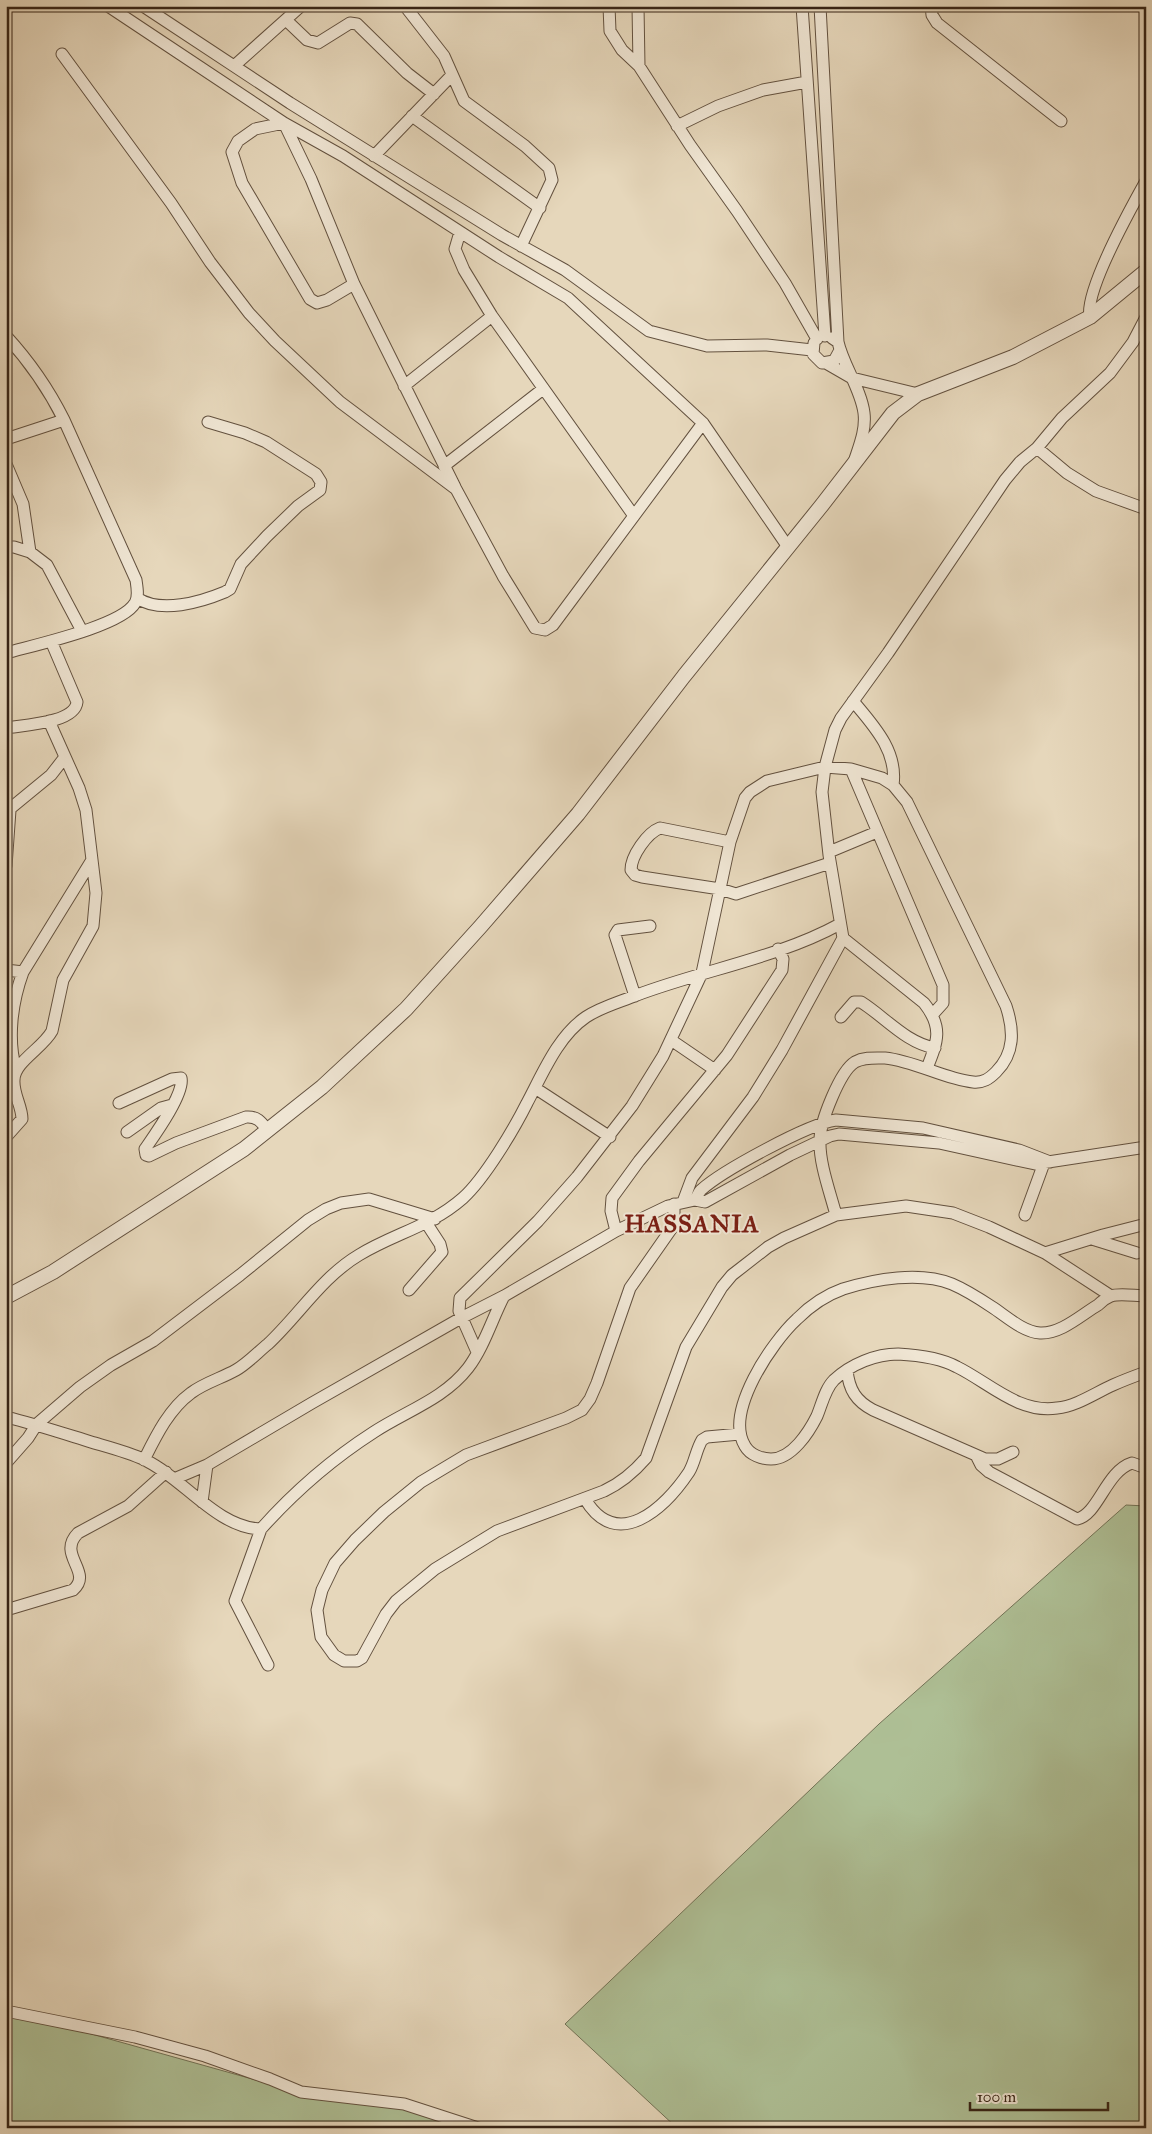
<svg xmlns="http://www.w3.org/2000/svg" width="1152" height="2134" font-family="'IM FELL Great Primer',serif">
  <rect width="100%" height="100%" fill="#e6d7bb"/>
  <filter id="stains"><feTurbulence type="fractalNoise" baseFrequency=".004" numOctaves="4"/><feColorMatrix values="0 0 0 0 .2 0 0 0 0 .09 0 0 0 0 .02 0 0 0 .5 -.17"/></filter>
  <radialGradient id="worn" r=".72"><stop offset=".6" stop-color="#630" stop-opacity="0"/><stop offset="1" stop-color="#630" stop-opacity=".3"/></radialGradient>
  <!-- green -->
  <path fill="#aebf95" stroke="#727256" d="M1126,1505l20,1v622h-469l-112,-104 314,-300z
    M13,2012l275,77 98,10 77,29h-457v-115z"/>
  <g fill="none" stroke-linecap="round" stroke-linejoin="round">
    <defs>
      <path id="minor" d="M108,6l176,117 27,56 43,105 101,203
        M143,6l147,97 212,132 63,35 84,61 58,15 60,-1 45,5
        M405,6l39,50 20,45 61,45 24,22 3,12 -31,66
        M609,6l1,25 12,19 17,16 51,79 47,66 48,72 32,56
        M638,6l1,60
        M802,6l23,330
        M820,6l18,336
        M931,6l1,9 5,8 124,98
        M286,20l21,20 11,3 32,-20 7,1 50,49 27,21
        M62,54l109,149 39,59 39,51 26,28 65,61 116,87 47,87 32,52 10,2 8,-5 150,-202
        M234,66l67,-60
        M412,116l128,92
        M677,126l41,-20 45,-16 44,-8
        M374,156l77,-80
        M460,232l-5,17 9,21 28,46 142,200
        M354,284l-27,16 -10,3 -7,-4 -68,-116 -10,-31 6,-11 17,-12 29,-6 59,33 156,101 69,41 135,125 85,124
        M1090,317c-6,-25 42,-111 56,-136
        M6,336c23,25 43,54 58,84l72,160c1,7 3,17 -1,23 -13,23 -101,42 -129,50
        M832,338l6,4c5,23 23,47 26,71 2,16 -4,31 -9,46
        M814,343l-1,11 9,9 12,-2 6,-11
        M826,363l26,15 66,16
        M404,386l88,-70
        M6,439l58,-19
        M1037,448l30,25 29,18 50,18
        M6,464l17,40 7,48 17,13 35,66
        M444,466l99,-77
        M6,547h8l16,5
        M137,598c24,16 64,4 88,-6l5,-3 11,-25 26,-28 31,-30 22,-16 1,-8 -5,-8 -50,-32 -21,-9 -37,-11
        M853,701c20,24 45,50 40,84
        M6,728c18,-3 69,-5 71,-26l-26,-61
        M851,769l92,216v18l-10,11
        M6,812l45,-37 14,-18
        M730,842l-70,-14c-13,5 -29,28 -29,42l4,5 7,2 78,12 16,5 94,-31
        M829,852l48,-20
        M6,866l4,-56
        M6,970l17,2
        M635,996l-20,-61 3,-5 32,-4
        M841,1017l13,-15h7c24,15 45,41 74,46
        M671,1040l44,30
        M927,1068c11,-27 16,-41 -3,-65l-81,-65 -14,-83 -7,-63 3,-25 10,-37 6,-12 47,-65 117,-173 15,-18 17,-14 25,-30 48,-45 23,-31 13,-25
        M16,1070c-9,-31 -4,-68 7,-98l69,-112
        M535,1088l75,49
        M119,1103l53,-24 9,-1c4,15 -27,58 -36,71l1,6 3,1 27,-13 70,-26c12,-1 16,6 22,14
        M127,1132l34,-24 11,-3
        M6,1137l16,-18c0,-13 -9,-25 -8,-39 0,-18 29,-32 38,-49l11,-51 30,-54 3,-33 -10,-83 -7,-22 -30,-67
        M695,1200c2,-3 3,-7 6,-10 21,-19 107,-66 135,-70l87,8 96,22 31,12
        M683,1202l9,-24 61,-81 29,-47 61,-112
        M674,1204v21l-44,63 -33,95 -7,16 -8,11 -16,8 -100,37 -45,27 -37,30 -29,28 -20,23 -13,27 -5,20 4,27 13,18 10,6h13l5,-3 24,-44 10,-13 39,-32 62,-38 107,-40c17,-8 30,-19 42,-33l40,-111 36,-60 10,-12 36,-28 16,-9 52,-23 70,-9 47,7 36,14 56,26 66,43
        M1025,1215l19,-52
        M616,1231l-5,-20 1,-13 27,-37 88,-106 55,-85 1,-11 -5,-10
        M1092,1239l45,14
        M1045,1253l58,-18 43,-11
        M409,1290l33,-38 -2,-8 -13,-20
        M1146,1296c-11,0 -26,-3 -35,0 -5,2 -10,6 -13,9 -17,10 -37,29 -58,28 -17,-1 -34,-17 -48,-26 -12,-8 -26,-17 -40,-23 -32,-13 -77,-5 -109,5 -17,6 -33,17 -46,30 -25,23 -73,93 -52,127 5,9 17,13 26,13 21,0 38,-27 46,-43 5,-12 8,-27 17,-36 17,-16 42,-26 64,-26 18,1 43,4 59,13 31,15 62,47 100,41 20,-2 38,-15 56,-23 11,-5 22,-9 33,-13
        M477,1352l-18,-41 1,-13 78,-77 39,-44 55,-71 31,-50 39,-83 28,-131 15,-44 5,-6 17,-11 58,-14 26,2 31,9 11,7 14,17 99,204c8,24 9,47 -10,66 -7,7 -13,11 -23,10 -29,-3 -58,-21 -88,-24 -10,0 -21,-1 -30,4 -15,9 -35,60 -35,78 -1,23 10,52 16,75
        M847,1370c2,20 9,31 26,40l112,49h13l15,-7
        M6,1417c29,7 56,16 85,25 17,5 37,10 54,18 38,18 72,68 116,69 33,-37 71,-70 113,-97 32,-21 70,-33 94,-64 16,-21 24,-49 36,-72
        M977,1457l4,8 8,7 88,47c21,-4 29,-48 55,-56l14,5
        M144,1460c12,-24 25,-51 47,-67 13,-10 31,-15 45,-23 11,-6 22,-18 32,-26 31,-29 54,-67 91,-89 36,-22 71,-28 104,-57 22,-20 51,-69 64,-95 16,-30 31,-67 59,-86 15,-10 34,-15 51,-22 66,-25 141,-37 203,-71
        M6,1463l22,-25 9,-14 43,-37 31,-22 42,-24 87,-66 68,-55 18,-11 15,-6 28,-4 66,20
        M207,1465l105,-62 149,-85 43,-22 112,-65 52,-25 27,-6 10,2 85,-47 40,-19 9,-2 100,9 96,21 111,-17
        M174,1479l33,-14 -5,37
        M585,1499c32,54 80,9 104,-27 6,-10 7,-22 13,-32l5,-3 33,-3
        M261,1529l-26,72 33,64
        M6,1610l67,-20c21,-18 -17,-35 5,-57l50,-27 38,-34
        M6,2011l129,26 70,19 65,23 31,13 103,12 74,24"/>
      <path id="tertiary" d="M6,1297l47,-25 191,-123 78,-62 84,-78 75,-83 97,-112 106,-138 138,-171 71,-92 25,-19 95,-37 77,-40 56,-46"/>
    </defs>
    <!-- minor casing -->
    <use href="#minor" stroke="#63513f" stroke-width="13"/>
    <!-- tertiary casing -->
    <use href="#tertiary" stroke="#63513f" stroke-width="16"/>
    <!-- minor -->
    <use href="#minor" stroke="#efe5d3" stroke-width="11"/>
    <!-- tertiary -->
    <use href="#tertiary" stroke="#efe5d3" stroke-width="14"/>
  </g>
  <g text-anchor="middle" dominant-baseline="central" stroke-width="4" stroke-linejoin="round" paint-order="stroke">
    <!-- district labels -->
    <g font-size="24" font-weight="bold" letter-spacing="1" fill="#7a1f14" stroke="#efe5d3">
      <text x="692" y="1224">HASSANIA</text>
    </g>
  </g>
  <!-- margin -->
  <rect width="1152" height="2134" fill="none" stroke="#e6d7bb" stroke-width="25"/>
  <rect x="8" y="8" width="1137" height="2119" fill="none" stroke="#372416" stroke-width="2.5"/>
  <rect x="12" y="12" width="1127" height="2109" fill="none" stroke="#372416"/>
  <!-- scale -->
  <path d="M970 2102v8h138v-8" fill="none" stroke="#372416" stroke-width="2.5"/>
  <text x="977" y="2102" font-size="15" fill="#372416" stroke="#efe5d3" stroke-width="4" paint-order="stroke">100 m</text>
  <rect width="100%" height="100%" filter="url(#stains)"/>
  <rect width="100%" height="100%" fill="url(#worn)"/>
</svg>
